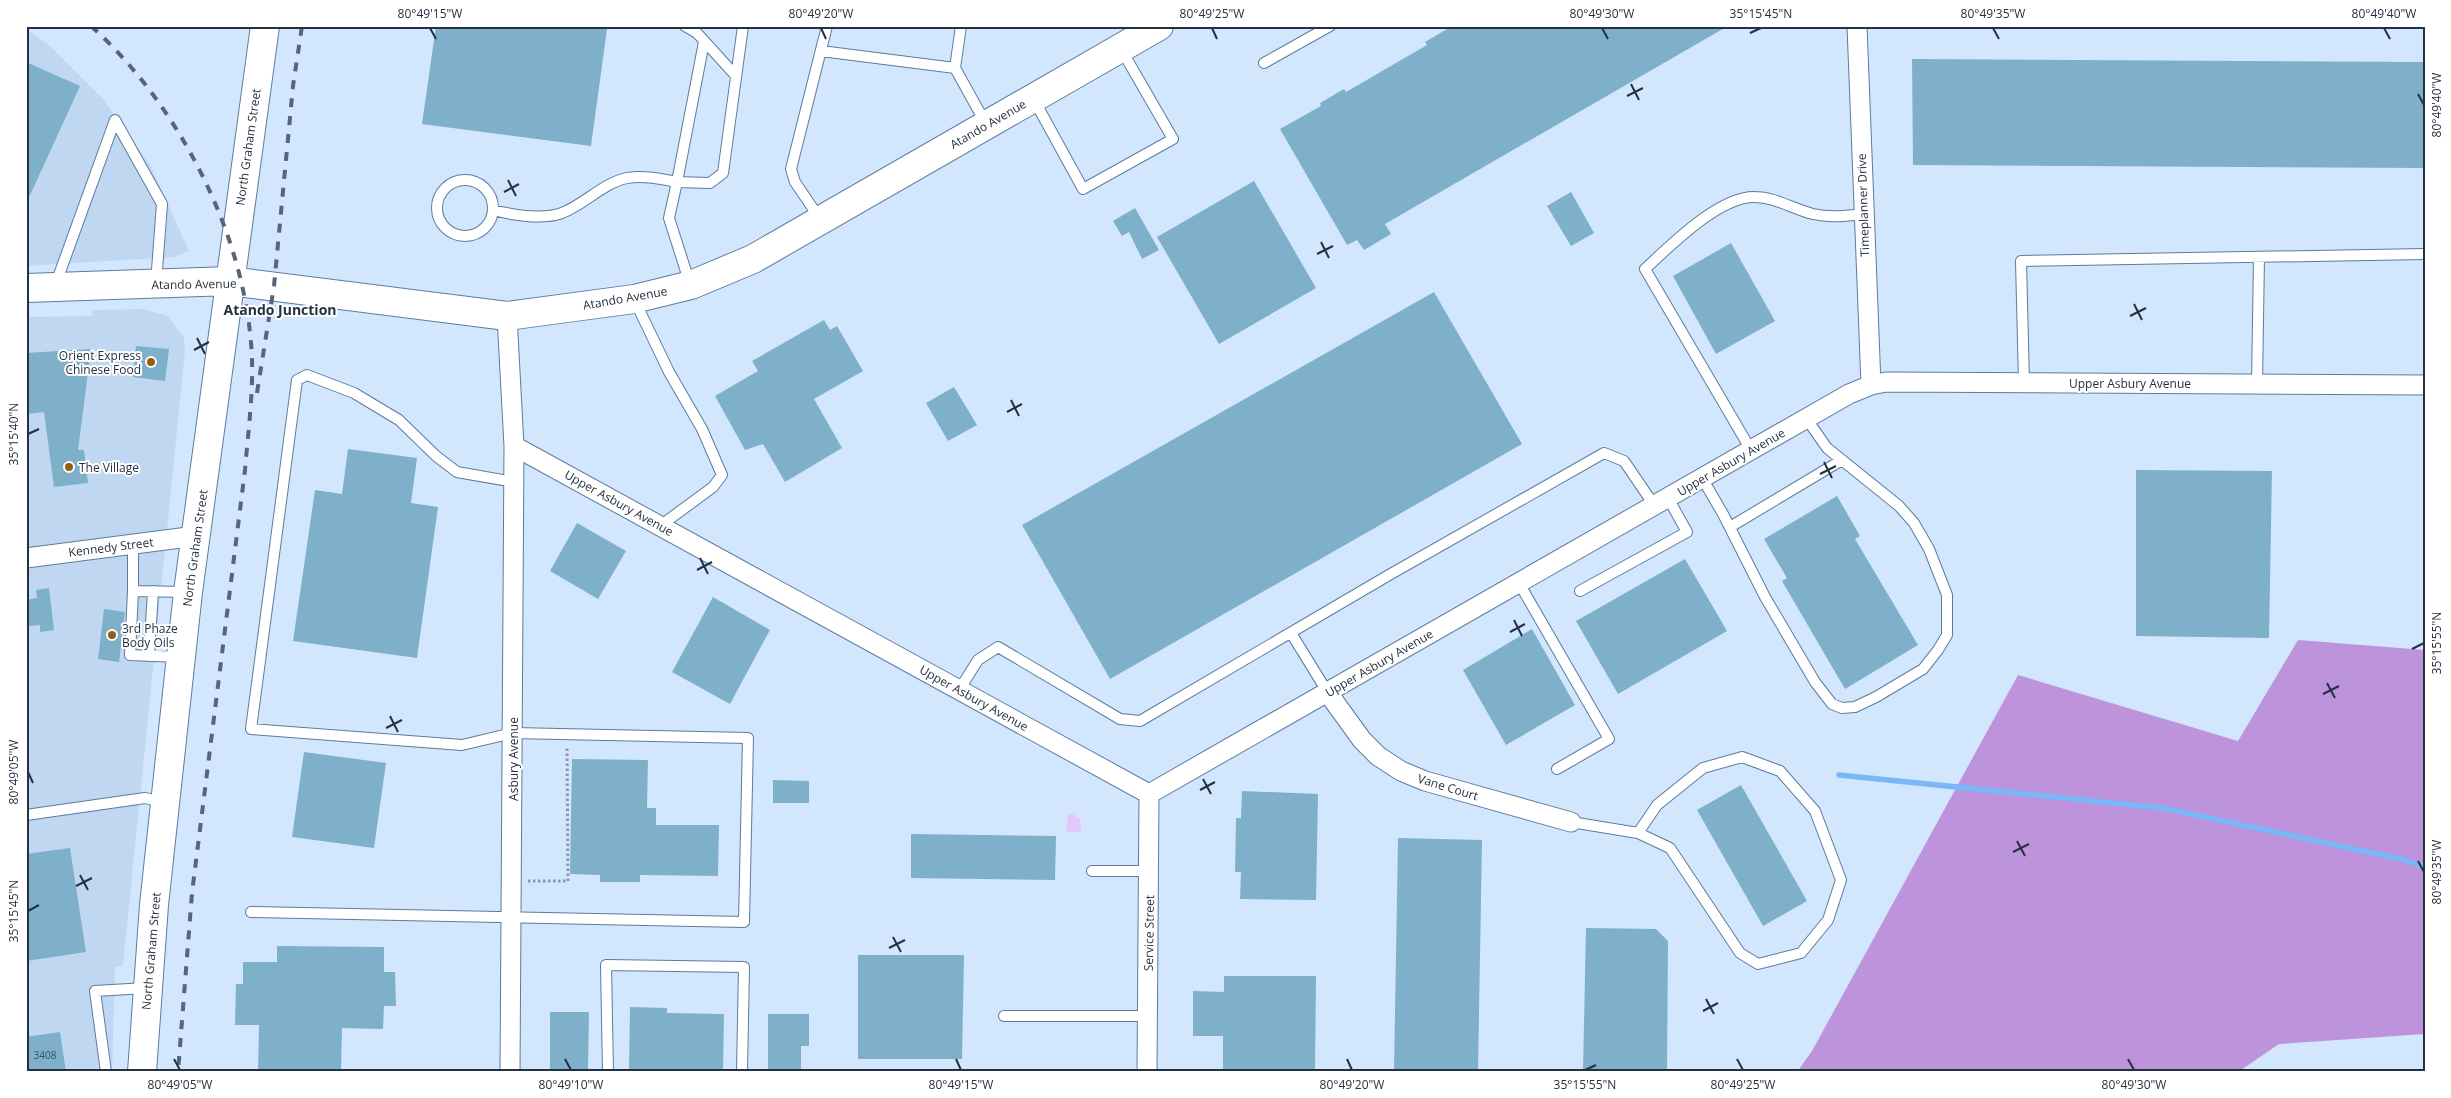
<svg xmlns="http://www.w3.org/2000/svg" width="2451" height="1098" font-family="'Open Sans',sans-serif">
  <rect width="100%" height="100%" fill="#d2e7fe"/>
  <!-- built -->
  <path fill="#c0d7f1" d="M26,29l22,15 55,55 47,66 39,86 -15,6 -148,9z
    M143,309l25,7 16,22 1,13 -62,614 -8,2 -3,105h-86v-755l66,-1 1,-6z"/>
  <!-- green -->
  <path fill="#e2c7f8" d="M1068,814h4l8,5 1,13h-15z"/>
  <!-- forest -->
  <path fill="#bd93db" d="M2298,640l127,10v384l-146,10 -41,28h-441l15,-21 206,-376 220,66z"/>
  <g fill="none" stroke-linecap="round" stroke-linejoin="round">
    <!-- stream -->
    <path stroke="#7ab7f7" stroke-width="5.5" d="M1839,775l324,33 238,51 24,8"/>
  </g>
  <!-- building -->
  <path fill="#7eb0c9" d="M436,26h148l23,3 -16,117 -169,-22z
    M1452,26h276l-343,198 6,10 -27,16 -7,-10 -10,5 -67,-116 41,-23 -1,-3 24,-14 2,3 81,-47 -2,-3z
    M1912,59l513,3v106l-512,-3z
    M26,62l54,24 -54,118z
    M1254,181l62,107 -97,56 -62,-107z
    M1571,192l23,41 -23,13 -24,-40z
    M1135,208l24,42 -17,9 -13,-27 -7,4 -9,-15z
    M1731,243l44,78 -59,33 -43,-78z
    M1434,292l88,152 -412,235 -88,-154z
    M824,320l6,10 7,-4 26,45 -49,28 28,49 -57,34 -22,-38 -18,6 -30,-54 43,-25 -6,-10z
    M136,346l33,3 -4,32 -32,-4z
    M91,349l-13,101h6l4,33 -34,4 -10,-75 -18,2v-61z
    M954,387l23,38 -29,16 -22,-38z
    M348,449l69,9 -6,45 27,4 -21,151 -124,-17 22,-151 27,4z
    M2136,470l136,1 -3,167 -133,-2z
    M1837,496l23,40 -5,3 63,106 -73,44 -63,-108 5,-3 -23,-39z
    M577,523l49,28 -28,48 -48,-28z
    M1685,559l42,72 -109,63 -42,-73z
    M49,588l5,42 -14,2v-7l-11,1 -3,-26 11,-2 -1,-8z
    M713,597l57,33 -40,74 -58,-32z
    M104,609l21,3 -6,50 -21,-3z
    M1532,629l43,76 -69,40 -43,-75z
    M304,752l82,11 -12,85 -82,-11z
    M572,759l76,1 -1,48h9v17h63l-1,51 -78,-1v7h-40v-7l-30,-1z
    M773,780l36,1v22h-36z
    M1741,785l66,116 -44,25 -66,-116z
    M1242,791l76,3 -2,106 -76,-1 1,-27h-6l1,-54h5z
    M911,834l145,2 -1,44 -144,-2z
    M1398,838l84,2 -4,232h-84z
    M70,848l16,104 -60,9v-107z
    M1586,928l70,1 12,12 -1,131h-84z
    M277,946l107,1v25h11l1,34h-12l-1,23 -41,-1 -1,44h-83l1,-47h-24l1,-41h7v-22h34z
    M858,955h106l-2,104h-104z
    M1224,976h92l-1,96h-92v-36h-30v-45l31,1z
    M630,1007l37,1v5l57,1 -1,58h-94z
    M550,1012h39l-1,60h-38z
    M768,1014h41v32h-8v26h-33z
    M60,1032l6,40h-40v-35z"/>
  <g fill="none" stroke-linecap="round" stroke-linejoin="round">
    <defs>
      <path id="service" d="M685,26l12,7 39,43
        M961,26l-6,42 31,56
        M821,51l134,17
        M1264,63l66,-37
        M1033,98l50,91 90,-50 -52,-90
        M437 208a28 28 0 1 1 56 0a28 28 0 1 1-56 0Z
        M493,210c20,5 49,10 69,3 23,-9 41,-30 65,-35 16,-3 34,1 50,4l27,-140
        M820,219l-25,-37 -4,-13 36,-143
        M690,284l-21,-66 8,-36 33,1 13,-10 20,-147
        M55,286l60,-166 47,84 -6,79
        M634,299l35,73 33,57 20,46 -9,12 -53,39
        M2024,383l-3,-122 404,-7
        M2257,384l2,-127
        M1751,450l-106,-181c25,-23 74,-73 110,-72 20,0 38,12 58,17 16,4 33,2 50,0
        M1702,478l21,36 42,83 50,85 17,22 10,4 13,-1 21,-10 47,-28 15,-19 9,-15v-40l-18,-46 -15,-26 -15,-17 -72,-58 -21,-30
        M1730,527l112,-67
        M133,544v47
        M1519,583l90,156 -52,30
        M1580,591l107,-59 -19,-34
        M1291,633l37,60
        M149,656l4,-65
        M180,657l-50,-2 3,-64 54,1
        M959,690l19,-30 20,-13 122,72 20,2 249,-146 215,-122 20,8 30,44
        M26,815l119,-17 19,4
        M1571,822l67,11 32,15 70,105 18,11 43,-11 27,-33 13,-40 -26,-69 -35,-40 -38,-14 -39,11 -46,37 -19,28
        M1092,871h57
        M251,912l493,10 4,-184 -235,-5 -51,12 -211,-16 46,-349 10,-5 47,18 45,27 37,36 21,16 57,10
        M1004,1016h143
        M106,1072l-11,-81 51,-3
        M608,1072l-2,-107 138,2 -2,105"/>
      <path id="minor" d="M1857,26l14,359
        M507,316l7,130 635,348 700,-400 22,-9 15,-3 539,3
        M26,558l170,-22
        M1328,693l34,47 16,16 23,15 24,10 146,41
        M510,1072l4,-626
        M1147,1072l2,-278"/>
      <path id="secondary" d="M26,288l204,-7 277,35 127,-17 57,-14 62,-26 406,-233
        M142,1072l12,-167 34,-313 77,-566"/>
    </defs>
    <!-- service casing -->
    <use href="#service" stroke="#5c7b9d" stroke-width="12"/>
    <!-- minor casing -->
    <use href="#minor" stroke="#5c7b9d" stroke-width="21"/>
    <!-- secondary casing -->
    <use href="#secondary" stroke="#5c7b9d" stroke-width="30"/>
    <!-- path -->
    <path stroke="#8899ad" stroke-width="3" stroke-dasharray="2.5 2.5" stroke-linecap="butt" d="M528,881h40l-1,-134"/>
    <!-- service -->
    <use href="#service" stroke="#fff" stroke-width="10"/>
    <!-- minor -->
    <use href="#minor" stroke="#fff" stroke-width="19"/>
    <!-- secondary -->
    <use href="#secondary" stroke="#fff" stroke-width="28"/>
    <!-- rail -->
    <path stroke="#566577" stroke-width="4" stroke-dasharray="9 9" stroke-linecap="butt" d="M91,26c89,80 157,213 161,334 1,37 -4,73 -7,110l-53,423 -14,179
      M257,393l17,-107 19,-200 9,-60"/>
  </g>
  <!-- ticks -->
  <path fill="none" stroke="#243140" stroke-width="2" d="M430,28l6,11M821,28l5,11M1212,28l5,11M1602,28l6,11M1993,28l6,11M2384,28l6,11M1750,33l11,-5M1631,84l8,16M2418,94l6,11M1627,96l16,-8M508,180l8,16M504,192l15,-8M1321,242l8,16M1317,254l16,-8M2134,304l8,16M2130,316l16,-8M197,338l8,16M194,350l15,-8M1011,400l8,16M1007,412l15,-8M28,434l11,-5M1824,462l8,16M1820,474l16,-8M700,558l8,16M697,570l15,-8M1514,620l8,16M1510,632l15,-8M2412,649l12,-6M2327,683l8,15M2323,694l16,-8M390,716l8,16M386,728l16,-8M28,772l5,11M1203,779l8,15M1200,790l15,-8M2017,841l8,15M2013,852l16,-8M2418,861l6,11M80,875l8,15M76,886l16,-8M28,911l11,-6M893,937l8,15M889,948l16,-8M1706,999l8,15M1703,1011l15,-8M174,1059l6,11M565,1059l6,11M956,1059l5,11M1347,1059l5,11M1737,1059l6,11M2128,1059l6,11M1585,1070l11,-5"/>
  <!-- markers -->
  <g fill="#935f13" stroke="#fff" stroke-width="2">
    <circle cx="151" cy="362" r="5"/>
    <circle cx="69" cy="467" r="5"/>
    <circle cx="112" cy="635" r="5"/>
  </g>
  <g text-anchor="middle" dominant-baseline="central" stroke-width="4" stroke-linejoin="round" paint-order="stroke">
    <!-- number labels -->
    <g font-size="10" fill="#3a5162">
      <text x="45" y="1055">3408</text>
    </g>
    <!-- street labels -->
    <g font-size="12" fill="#243140" stroke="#fff">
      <text transform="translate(988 124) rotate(-30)">Atando Avenue</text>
      <text transform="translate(248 147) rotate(-82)">North Graham Street</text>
      <text transform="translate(1863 205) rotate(-92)">Timeplanner Drive</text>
      <text transform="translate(194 284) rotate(-1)">Atando Avenue</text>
      <text transform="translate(625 298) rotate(-10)">Atando Avenue</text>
      <text x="2130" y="383">Upper Asbury Avenue</text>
      <text transform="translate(1731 462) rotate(-30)">Upper Asbury Avenue</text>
      <text transform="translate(619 503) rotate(29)">Upper Asbury Avenue</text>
      <text transform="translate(111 547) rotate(-7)">Kennedy Street</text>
      <text transform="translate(195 548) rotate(-82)">North Graham Street</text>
      <text transform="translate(1379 663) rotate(-30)">Upper Asbury Avenue</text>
      <text transform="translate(974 698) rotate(29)">Upper Asbury Avenue</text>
      <text transform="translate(513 759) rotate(-90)">Asbury Avenue</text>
      <text transform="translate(1448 787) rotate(17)">Vane Court</text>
      <text transform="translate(1149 933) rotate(-89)">Service Street</text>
      <text transform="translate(151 951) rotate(-85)">North Graham Street</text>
    </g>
    <!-- poi labels -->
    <g font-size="12" fill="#243140" stroke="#fff" text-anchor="start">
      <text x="141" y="355" text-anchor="end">Orient Express<tspan x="141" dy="14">Chinese Food</tspan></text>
      <text x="79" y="467">The Village</text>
      <text x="122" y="628">3rd Phaze<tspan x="122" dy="14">Body Oils</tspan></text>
    </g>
    <!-- neighbourhood labels -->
    <g font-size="14" font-weight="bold" fill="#243140" stroke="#fff">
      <text x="280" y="309">Atando Junction</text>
    </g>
  </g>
  <!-- border -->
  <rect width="2451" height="1098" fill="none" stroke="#ffffff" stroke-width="55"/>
  <rect x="28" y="28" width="2396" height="1042" fill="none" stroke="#243140" stroke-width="2"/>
  <g font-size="12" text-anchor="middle" fill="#243140">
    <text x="430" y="18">80°49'15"W</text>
    <text x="821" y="18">80°49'20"W</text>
    <text x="1212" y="18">80°49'25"W</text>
    <text x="1602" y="18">80°49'30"W</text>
    <text x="1761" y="18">35°15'45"N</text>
    <text x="1993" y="18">80°49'35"W</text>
    <text x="2384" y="18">80°49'40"W</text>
    <text transform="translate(2437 105) rotate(-90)" y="4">80°49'40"W</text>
    <text transform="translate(14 434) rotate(-90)" y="4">35°15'40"N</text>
    <text transform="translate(2437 643) rotate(-90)" y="4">35°15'55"N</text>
    <text transform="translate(14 772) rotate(-90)" y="4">80°49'05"W</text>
    <text transform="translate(2437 872) rotate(-90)" y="4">80°49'35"W</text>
    <text transform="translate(14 911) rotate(-90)" y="4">35°15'45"N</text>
    <text x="180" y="1089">80°49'05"W</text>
    <text x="571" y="1089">80°49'10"W</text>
    <text x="961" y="1089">80°49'15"W</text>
    <text x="1352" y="1089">80°49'20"W</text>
    <text x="1585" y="1089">35°15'55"N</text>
    <text x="1743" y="1089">80°49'25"W</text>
    <text x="2134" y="1089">80°49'30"W</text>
  </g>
</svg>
